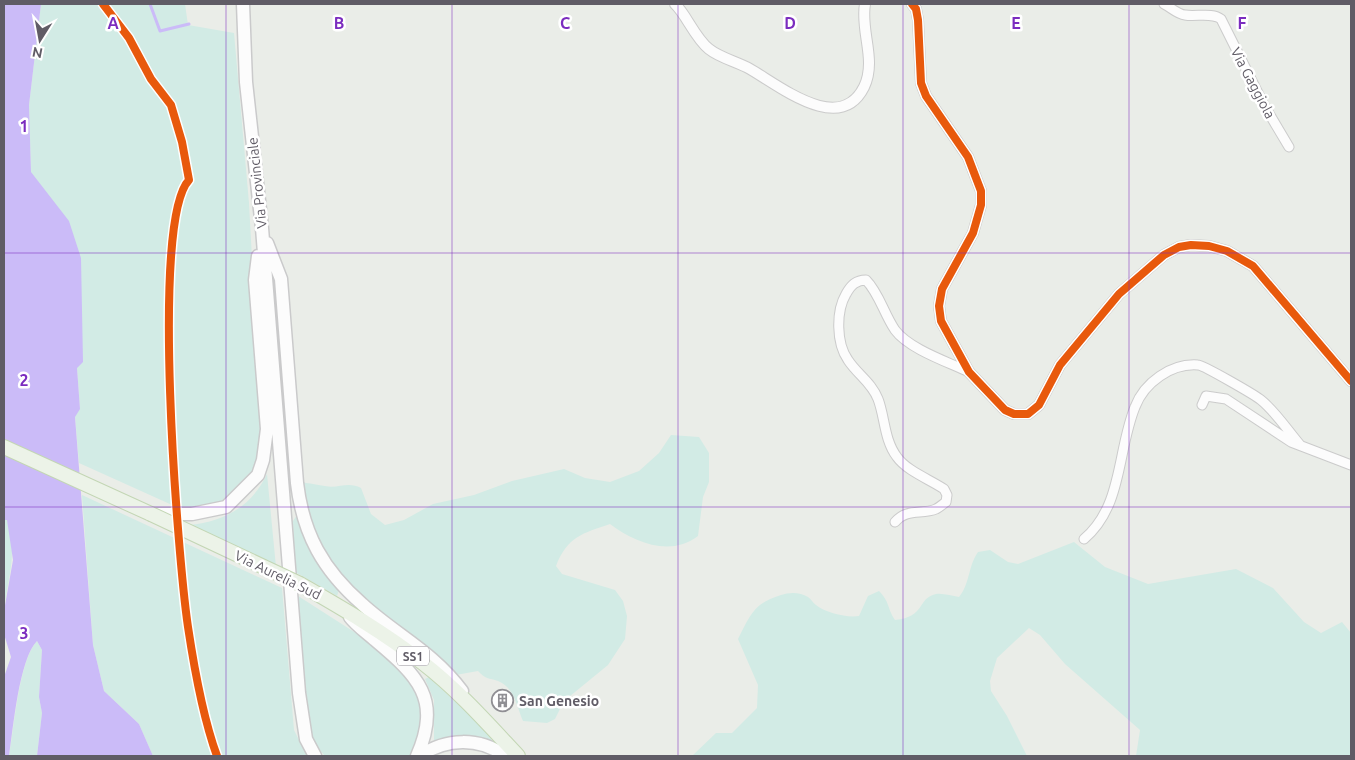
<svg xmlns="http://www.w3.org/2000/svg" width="1355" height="760" font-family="Ubuntu,sans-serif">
  <rect width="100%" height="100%" fill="#eaede8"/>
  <!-- green -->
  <path fill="#d2ebe5" d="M41,4h144l3,21 46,8 15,170 14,257 -37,47 -34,7 -113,-51 -4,-47 5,-8 -3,-40 -46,-195 -2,-68z
    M671,435l28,2 10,16v29l-6,15 -5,39c-27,21 -63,7 -88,-12 -27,9 -43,13 -54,42l6,8 53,16 8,11 4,15 -2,23 -17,26 -44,36 -9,18 -8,4 -24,-2c-6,-14 -9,-34 -25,-40 -9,-3 -13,-2 -20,-10l-28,5 -123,-112 -30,-81c12,-1 17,2 28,3 13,3 23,-5 36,2l10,26 14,11 19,-5 29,-16 41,-9 38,-14 52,-12 21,9 25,4 29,-11 20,-18z
    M267,474l9,93 -87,-42c35,-3 63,-19 78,-51z
    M82,495l200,93 12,142 13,26h-154l-14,-32 -35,-33 -11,-46z
    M297,515c10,27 19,55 42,75l-2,6 -42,-24 -2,-51z
    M4,520h3c11,36 1,56 -3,91z
    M1074,542l31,25 43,17 88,-15 37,19 31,34 17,11 21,-11 9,11v123h-215l4,-26 -75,-66 -25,-29 -11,-7 -32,30 -7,23 1,10 16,25 20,40h-335l24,-23h16l25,-25 1,-23 -20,-46c12,-24 16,-36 43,-44 9,-3 19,-3 27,2 3,2 5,6 8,8 10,8 31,13 43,11l9,-20 11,-5c11,11 8,17 16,29 31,-3 22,-22 41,-26 7,-1 16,2 23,3 11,-13 9,-31 19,-45l12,-2 18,12 10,2z
    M295,594l92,59 32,40 4,29 -11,31 -3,3h-84c-10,-11 -15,-20 -18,-36z
    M37,641l5,9 -3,47 3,16 -5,43h-28c5,-27 10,-96 28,-115z
    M429,677l64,60 -3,5 -31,-7 -25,7v-42l-9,-21z"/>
  <!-- water -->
  <path fill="#cbbbf8" d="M4,4h37l-12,101 2,67 38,49 12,37 2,104 -6,6 3,41 -5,8 18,228 11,46 35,33 14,32h-116l5,-43 -3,-16 3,-47 -5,-9c-18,18 -24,89 -28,115h-5v-79l7,-20 -7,-23v-23l9,-51 -6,-40h-3z"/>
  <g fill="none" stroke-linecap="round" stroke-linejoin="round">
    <!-- stream -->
    <path stroke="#cbbbf8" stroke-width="3" d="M150,4l10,27 29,-7"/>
    <defs>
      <path id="minor" d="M1164,4c8,4 13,10 21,11 11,2 27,-3 36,4l43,86 25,42
        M1202,405l4,-9 20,3 65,43 60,23
        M895,522c12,-14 26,-7 41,-13 4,-2 7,-5 10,-7l1,-7 -3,-6c-15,-10 -37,-18 -47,-32 -13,-17 -12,-40 -19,-58 -6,-16 -21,-25 -30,-39 -12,-17 -12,-49 -2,-66 5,-9 10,-14 20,-14 13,13 18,34 29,50 14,19 53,32 74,42
        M1084,539c39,-33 33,-88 51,-132 9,-24 36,-44 63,-42 5,0 57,30 63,35 15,12 27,31 40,46"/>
      <path id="tertiary" d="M675,4c11,10 20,34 34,45 11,9 29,13 41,20 31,18 90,66 114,18 13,-27 -4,-56 1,-83
        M912,4l4,5 2,11 3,63 5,13 42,61 13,34v14l-8,28 -31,56 -3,17 2,15 28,51 36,38 9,4h14l11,-9 21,-40 59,-71 45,-39 15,-8 12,-2 18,1 18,5 26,15 98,115"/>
      <path id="secondary" d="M243,4l3,78 16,146 37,465 7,46 9,17
        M267,243l14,36 16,204c6,51 26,87 65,121 35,32 70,47 100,87
        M151,514h41l34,-7 32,-32 5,-15 4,-31 -12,-149 3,-24
        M350,617c7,9 16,15 25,23 43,36 67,59 42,116
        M420,756c26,-18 59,-19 85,0"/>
      <path id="primary" d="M4,447l147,67
        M300,584c42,24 85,49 123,79 35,27 65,61 95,93"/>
    </defs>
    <!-- minor casing -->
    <use href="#minor" stroke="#cbcbcb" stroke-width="11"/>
    <!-- tertiary casing -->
    <use href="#tertiary" stroke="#cbcbcb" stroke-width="12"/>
    <!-- secondary casing -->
    <use href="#secondary" stroke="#cacacb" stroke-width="15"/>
    <!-- primary casing -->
    <use href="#primary" stroke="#c3d6b4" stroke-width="16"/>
    <!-- minor -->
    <use href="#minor" stroke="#fcfcfc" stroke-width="9"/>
    <!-- tertiary -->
    <use href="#tertiary" stroke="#fcfcfc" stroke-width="10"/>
    <!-- secondary -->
    <use href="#secondary" stroke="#fcfcfc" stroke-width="12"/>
    <!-- primary -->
    <use href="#primary" stroke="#ecf3e8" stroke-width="14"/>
    <defs>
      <path id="primary-bridge" d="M151,514l149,70"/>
    </defs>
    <!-- primary-bridge casing -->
    <use href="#primary-bridge" stroke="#c3d6b4" stroke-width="16" stroke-linecap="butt"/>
    <!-- primary-bridge -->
    <use href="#primary-bridge" stroke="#ecf3e8" stroke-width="14"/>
    <defs>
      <path id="cycleway" d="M103,4l26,34 22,41 20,26 11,37 7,38c-39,41 -11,379 -1,447 6,40 15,91 29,129
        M912,4l4,5 2,11 3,63 5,13 42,61 13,34v14l-8,28 -31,56 -3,17 2,15 28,51 36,38 9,4h14l11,-9 21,-40 59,-71 45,-39 15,-8 12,-2 18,1 18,5 26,15 98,115"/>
    </defs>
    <!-- cycleway casing -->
    <use href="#cycleway" stroke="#fff" stroke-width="11"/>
    <!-- cycleway -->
    <use href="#cycleway" stroke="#e8590c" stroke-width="8"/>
  </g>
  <!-- grid -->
  <path fill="none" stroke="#7b2cbf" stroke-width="1" stroke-opacity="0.55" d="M226,4v752M452,4v752M678,4v752M903,4v752M1129,4v752M4,253h1347M4,507h1347"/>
  <!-- icons -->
  <defs>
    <symbol id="building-ring" viewBox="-11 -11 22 22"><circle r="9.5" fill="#fff" stroke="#908f94" stroke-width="1.5"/><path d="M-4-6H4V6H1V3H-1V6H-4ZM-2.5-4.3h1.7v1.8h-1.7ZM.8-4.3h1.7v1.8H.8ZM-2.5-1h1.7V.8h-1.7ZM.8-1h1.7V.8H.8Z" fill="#908f94"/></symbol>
  </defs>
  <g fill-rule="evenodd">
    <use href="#building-ring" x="490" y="688" width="25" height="25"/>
  </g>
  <g text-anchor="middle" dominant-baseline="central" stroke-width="5" stroke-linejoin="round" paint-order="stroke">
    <!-- shield labels -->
    <rect fill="#fff" stroke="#908d94" stroke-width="1" x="397" y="646.5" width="32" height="19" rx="4"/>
    <g font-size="12" font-weight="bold" fill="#605c66">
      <text x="413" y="656">SS1</text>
    </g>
    <!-- street labels -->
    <g font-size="14" fill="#605c66" stroke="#fff">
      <text transform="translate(1253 83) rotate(62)">Via Gaggiola</text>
      <text transform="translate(257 183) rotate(-96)">Via Provinciale</text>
      <text transform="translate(278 575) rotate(26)">Via Aurelia Sud</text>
    </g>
    <!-- poi labels -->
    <g font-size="14" font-weight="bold" fill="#605c66" stroke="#fff" text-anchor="start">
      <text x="519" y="701">San Genesio</text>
    </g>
  </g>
  <g font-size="16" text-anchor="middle" font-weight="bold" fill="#7b2cbf" stroke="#fff" stroke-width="5" stroke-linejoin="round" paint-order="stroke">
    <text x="113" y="29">A</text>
    <text x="339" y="29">B</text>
    <text x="565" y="29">C</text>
    <text x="790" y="29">D</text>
    <text x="1016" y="29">E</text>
    <text x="1242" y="29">F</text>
    <text x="24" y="132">1</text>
    <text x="24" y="386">2</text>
    <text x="24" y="639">3</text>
  </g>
  <!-- border -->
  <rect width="1355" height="760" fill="none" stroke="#605c66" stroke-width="10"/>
  <!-- north arrow -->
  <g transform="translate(40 40) rotate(191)" stroke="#ffffff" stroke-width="4" paint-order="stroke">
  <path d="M0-4L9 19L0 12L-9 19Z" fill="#605c66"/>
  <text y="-8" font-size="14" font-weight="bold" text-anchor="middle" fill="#605c66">N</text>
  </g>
</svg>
